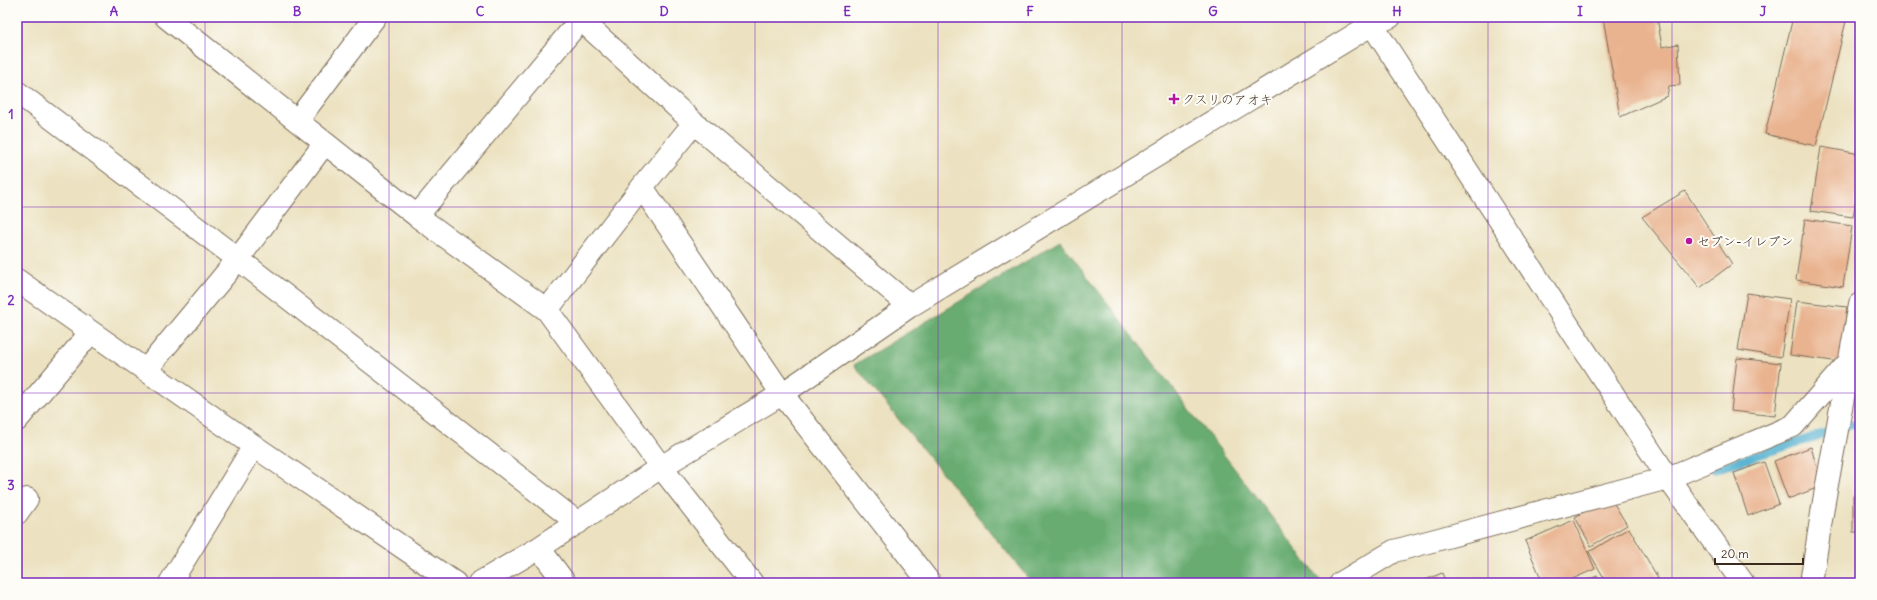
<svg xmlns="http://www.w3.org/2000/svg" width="1877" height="600" font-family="Delius,'Klee One',sans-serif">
  <rect width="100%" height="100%" fill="#fdfcf7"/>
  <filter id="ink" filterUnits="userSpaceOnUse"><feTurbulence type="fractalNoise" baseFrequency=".025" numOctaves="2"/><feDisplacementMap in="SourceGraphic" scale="8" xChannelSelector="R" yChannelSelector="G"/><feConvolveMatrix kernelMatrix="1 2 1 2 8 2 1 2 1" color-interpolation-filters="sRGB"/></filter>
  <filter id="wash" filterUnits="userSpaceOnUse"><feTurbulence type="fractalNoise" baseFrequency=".012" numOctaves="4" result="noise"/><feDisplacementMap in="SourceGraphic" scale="16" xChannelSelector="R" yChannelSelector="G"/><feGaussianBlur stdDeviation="0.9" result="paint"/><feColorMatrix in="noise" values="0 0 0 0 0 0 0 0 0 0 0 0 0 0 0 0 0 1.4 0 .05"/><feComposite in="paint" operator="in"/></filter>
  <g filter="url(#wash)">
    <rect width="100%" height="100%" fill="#ece2c1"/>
    <!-- forest -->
    <path fill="#68ac71" stroke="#526b48" d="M1060,241l262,342h-290l-178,-218z"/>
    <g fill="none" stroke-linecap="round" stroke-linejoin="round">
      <!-- stream -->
      <path stroke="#52b0d0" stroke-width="9" d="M1715,469l145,-47"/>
    </g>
    <g id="blocks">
      <!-- building -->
      <path fill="#e9b38f" d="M1603,17h54l5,30 16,-3 2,41 -11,1 -2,10 -47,21z
        M1793,17h54l-31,129 -51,-12z
        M1821,147l39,7v19l-7,44 -42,-6z
        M1685,191l47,73 -32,24 -58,-71z
        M1805,219l47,7 -9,61 -47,-7z
        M1747,293l43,6 -9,58 -43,-7z
        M1797,301l50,6 -7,55 -50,-7z
        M1737,358l44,5 -6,53 -44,-5z
        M1811,447l11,39 -34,13 -14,-38z
        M1764,462l15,42 -31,12 -14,-43z
        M1853,496h7v36h-7z
        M1610,497l17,28 -36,21 -16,-29z
        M1574,520l21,49 -32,14h-20l-18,-42z
        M1629,528l29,50 -8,5h-43l-18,-31z
        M1442,573l4,10h-28z
        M1597,576l3,7h-20z"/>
    </g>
  </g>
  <g filter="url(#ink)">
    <use href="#blocks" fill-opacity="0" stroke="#796a57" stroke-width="1"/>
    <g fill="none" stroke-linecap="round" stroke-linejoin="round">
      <defs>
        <path id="street" d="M166,17l251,199 130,94 114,157 91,116
          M578,17l116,106 216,183
          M17,92l221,167 340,264
          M297,121l78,-104
          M642,187l52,-64
          M417,216l164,-197
          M17,280l237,166 201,137
          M547,310l95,-123 140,207 148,189
          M146,370l92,-111 87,-116
          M17,420l74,-88
          M17,513l10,-14
          M539,548l26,35
          M170,583l84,-137
          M479,583l60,-35 122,-81 121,-73 128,-88 461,-281 19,-8
          M1341,583l53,-32 274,-73 125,-52 56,-64
          M1811,583l13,-82 36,-197"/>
        <path id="secondary" d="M1367,17l301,461 75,105"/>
      </defs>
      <!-- street casing -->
      <use href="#street" stroke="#796a57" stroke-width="24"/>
      <!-- secondary casing -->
      <use href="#secondary" stroke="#796a57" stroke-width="24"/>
      <!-- street -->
      <use href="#street" stroke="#fff" stroke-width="22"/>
      <!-- secondary -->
      <use href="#secondary" stroke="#fff" stroke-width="22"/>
    </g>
  </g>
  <!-- grid -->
  <path fill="none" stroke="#7b2cbf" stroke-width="1" stroke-opacity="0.55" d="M205,17v566M389,17v566M572,17v566M755,17v566M938,17v566M1122,17v566M1305,17v566M1488,17v566M1672,17v566M17,207h1843M17,393h1843"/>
  <!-- markers -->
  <g fill="#b5179e" stroke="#fdfcf7" stroke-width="1.5">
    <path d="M1172 93h4v4h4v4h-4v4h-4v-4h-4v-4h4z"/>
    <circle cx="1689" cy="241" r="4"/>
  </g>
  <g text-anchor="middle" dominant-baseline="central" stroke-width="4" stroke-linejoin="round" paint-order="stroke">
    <!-- poi labels -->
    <g font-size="13" fill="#3b2a1e" stroke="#fdfcf7" text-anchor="start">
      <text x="1182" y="99">クスリのアオキ</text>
      <text x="1697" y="241">セブン-イレブン</text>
    </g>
  </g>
  <!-- margin -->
  <rect width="1877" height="600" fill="none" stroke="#fdfcf7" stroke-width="44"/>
  <!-- scale -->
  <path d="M1715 558v6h88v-6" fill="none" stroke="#3b2a1e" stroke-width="2"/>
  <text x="1721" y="558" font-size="12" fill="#3b2a1e" stroke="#fdfcf7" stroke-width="3" paint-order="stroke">20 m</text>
  <rect x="22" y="22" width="1833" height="556" fill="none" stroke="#7b2cbf" stroke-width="1.5"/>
  <g font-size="13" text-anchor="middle" font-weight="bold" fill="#7b2cbf">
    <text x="114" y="16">A</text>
    <text x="297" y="16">B</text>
    <text x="480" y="16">C</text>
    <text x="664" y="16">D</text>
    <text x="847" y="16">E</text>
    <text x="1030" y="16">F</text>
    <text x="1213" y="16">G</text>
    <text x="1397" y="16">H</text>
    <text x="1580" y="16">I</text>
    <text x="1763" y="16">J</text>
    <text x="11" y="119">1</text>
    <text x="11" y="305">2</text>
    <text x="11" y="490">3</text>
  </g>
</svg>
